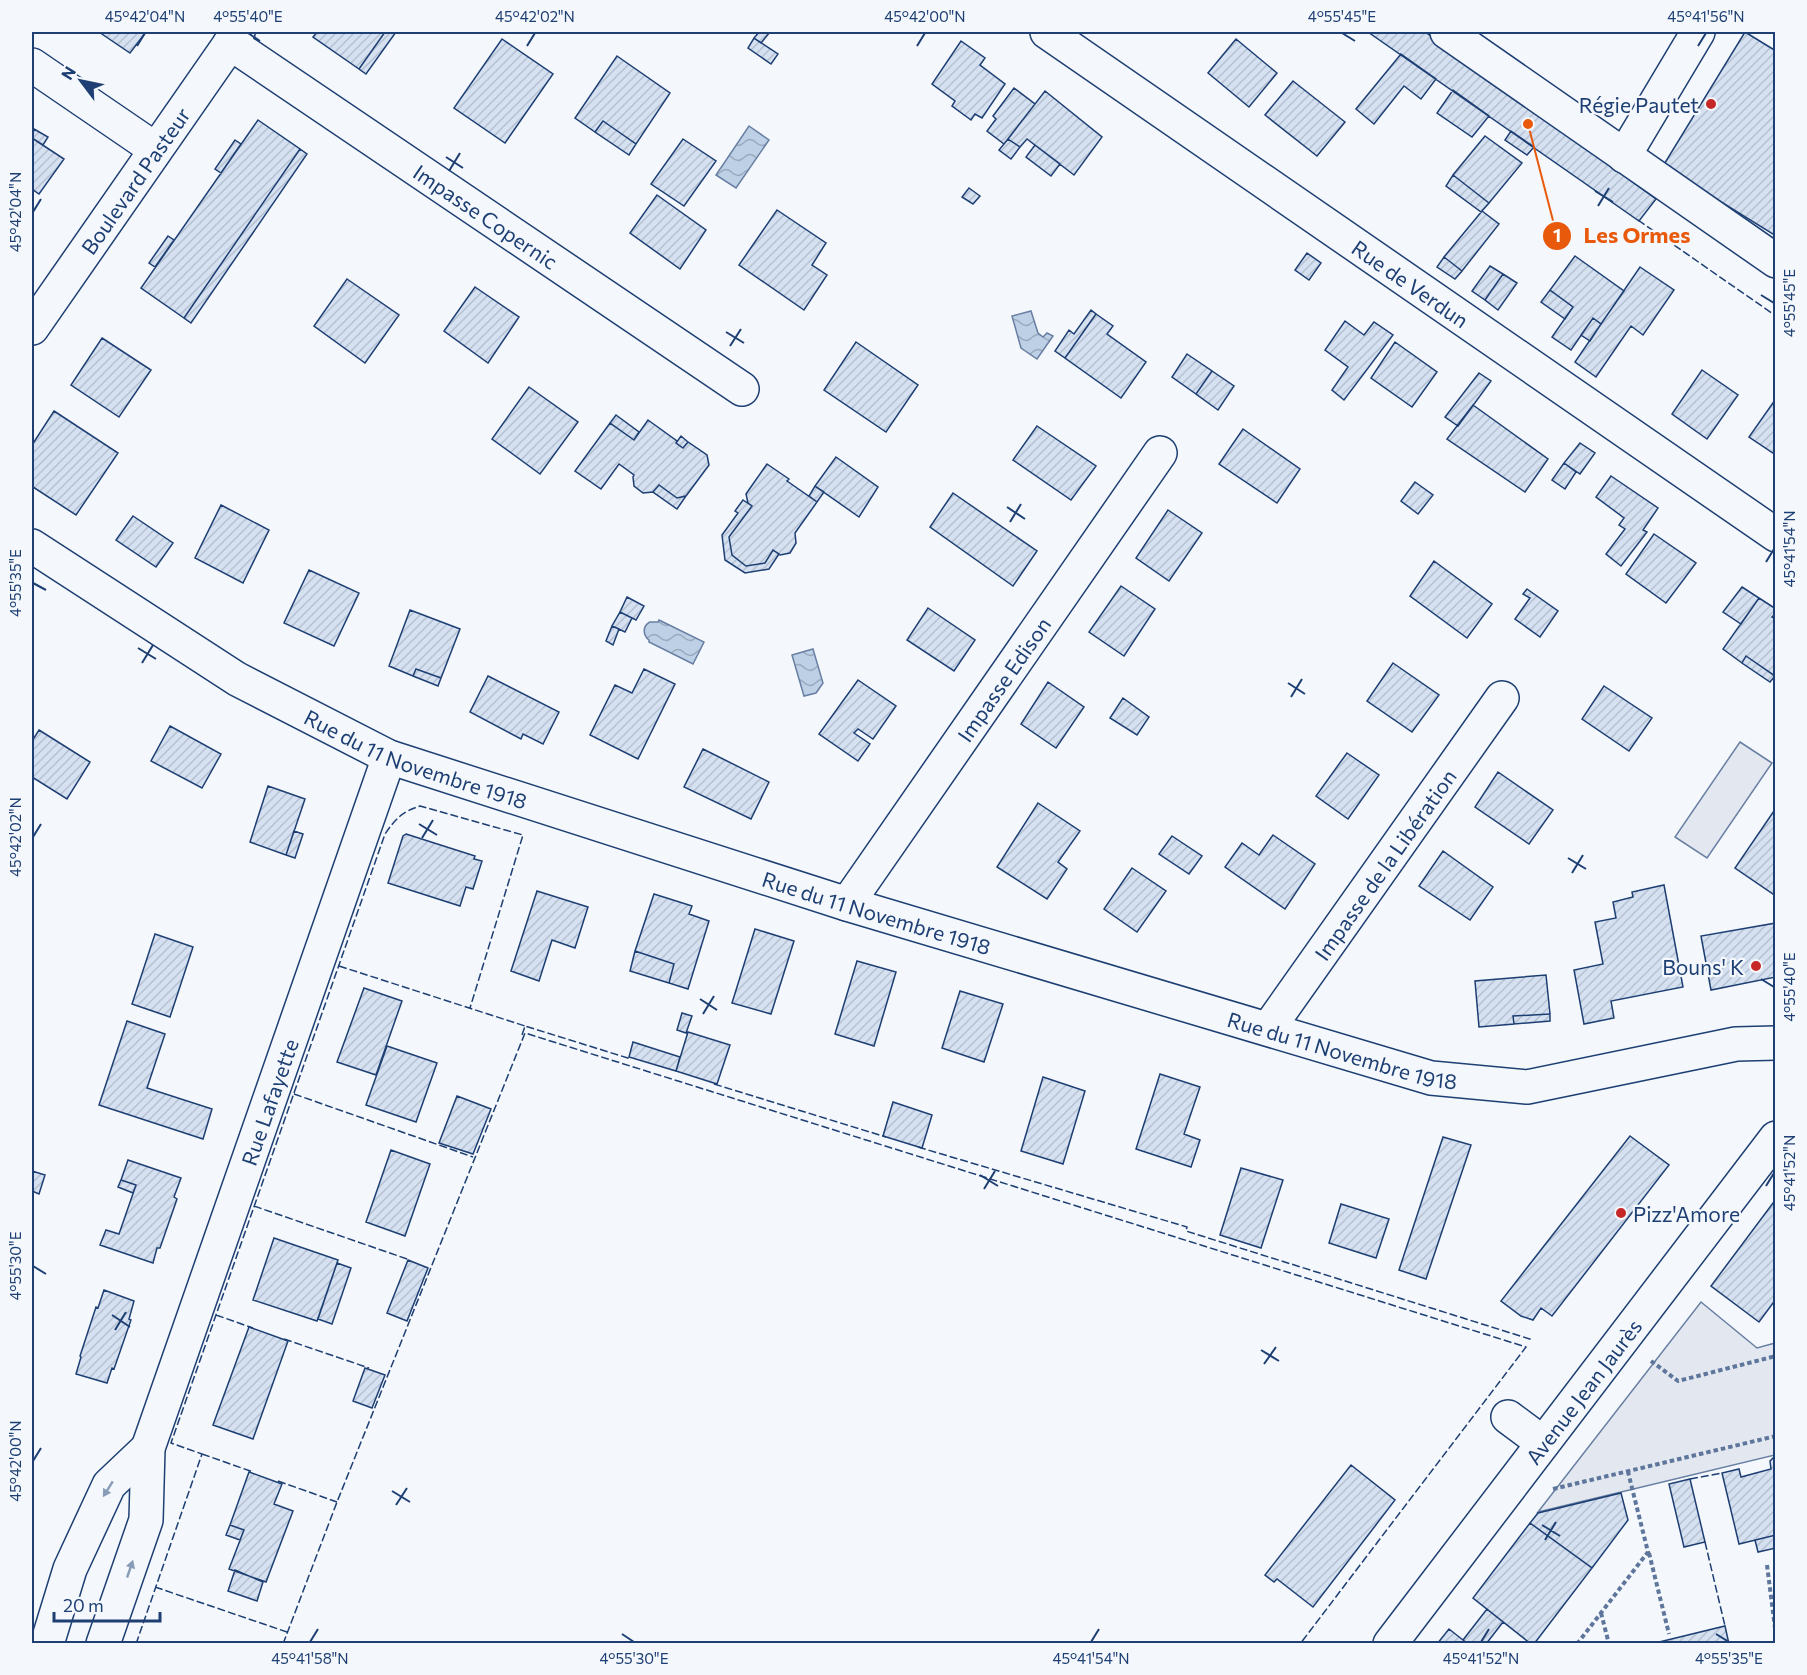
<svg xmlns="http://www.w3.org/2000/svg" width="1807" height="1675" font-family="Commissioner,sans-serif">
  <defs>
    <pattern id="water-waves" width="16" height="10" patternUnits="userSpaceOnUse" patternTransform="scale(1.5)"><rect width="16" height="10" fill="#bed0e5"/><path d="M0 5q4-4 8 0t8 0" fill="none" stroke="#9aaabe"/></pattern>
    <pattern id="building-hatch" width="6" height="6" patternUnits="userSpaceOnUse" patternTransform="scale(1.5)"><rect width="6" height="6" fill="#d5e0f0"/><path d="M-1 1l2-2M0 6l6-6M5 7l2-2" fill="none" stroke="#b6c1d1"/></pattern>
  </defs>
  <rect width="100%" height="100%" fill="#f4f7fb"/>
  <!-- parking -->
  <path fill="#e3e8f0" stroke="#687fa3" stroke-width="1.5" d="M1740,742l32,21 -65,95 -32,-21z
    M1701,1302l56,46 18,-5v112l-237,57z"/>
  <!-- water -->
  <path fill="url(#water-waves)" stroke="#687fa3" stroke-width="1.5" d="M749,126l20,14 -33,48 -20,-13z
    M1031,311l7,22 5,4 4,-4 6,3 -16,23 -16,-11 -9,-32z
    M659,620l45,22 -11,22 -44,-22v-2c-6,-5 -7,-14 1,-18h8z
    M813,649l10,34 -7,10 -12,3 -12,-41z"/>
  <!-- building -->
  <path fill="url(#building-hatch)" stroke="#1d3f73" stroke-width="1.5" d="M99,32h47l-16,21z
    M317,32h68l-26,37 -46,-32z
    M385,32h11l-30,42 -7,-5z
    M759,32h11l-9,11 -7,-5z
    M1368,32h57l197,139 -2,2 36,26 -17,22z
    M1745,32l31,19v185l-113,-70z
    M754,38l24,16 -7,10 -23,-16z
    M502,39l51,35 -48,69 -51,-35z
    M1236,39l41,34 -28,34 -41,-34z
    M961,41l24,17 -5,7 25,19 -23,34 -7,-4 -4,6 -19,-14 3,-5 -23,-17z
    M1401,54l35,25 -15,20 -17,-13 -30,38 -18,-15z
    M617,56l53,37 -34,51 -33,-23 -8,11 -20,-14z
    M1293,81l52,41 -28,34 -52,-41z
    M1014,88l21,16 -31,40 -17,-13 9,-12 -3,-3z
    M1453,90l36,26 -17,21 -35,-24z
    M1045,91l57,46 -28,38 -47,-36 -7,8 -12,-8z
    M258,120l42,29 -116,169 -43,-30z
    M603,121l33,23 -7,11 -34,-23z
    M34,129l14,8 -5,8 -11,-7z
    M1511,131l23,16 -7,8 -22,-15z
    M1485,136l37,27 -33,40 -36,-28z
    M32,138l32,21 -25,35 -7,-5z
    M683,139l33,22 -32,45 -33,-22z
    M1008,139l12,8 -9,12 -12,-9z
    M235,140l6,4 -20,29 -6,-4z
    M1035,145l25,19 -9,12 -25,-19z
    M300,149l7,5 -116,169 -7,-5z
    M1453,175l36,28 -8,9 -35,-26z
    M969,188l11,8 -7,8 -11,-7z
    M657,195l49,35 -26,39 -50,-36z
    M777,210l49,33 -14,22 15,10 -23,35 -65,-45z
    M1482,211l17,13 -37,47 -18,-14z
    M168,236l6,4 -19,27 -6,-4z
    M1307,253l14,10 -12,17 -14,-10z
    M1575,256l49,35 -23,33 -8,-6 -22,32 -19,-13 21,-30 -23,-17z
    M1444,257l18,14 -7,8 -18,-12z
    M1490,266l13,8 -18,26 -13,-9z
    M1640,267l34,23 -31,45 -12,-9 -35,51 -21,-15z
    M1503,274l14,9 -19,27 -13,-10z
    M347,279l52,36 -34,48 -51,-37z
    M475,287l44,30 -31,46 -44,-32z
    M1550,290l23,17 -8,12 -24,-17z
    M1091,310l5,4 -31,44 -10,-7 14,-21 5,4z
    M1096,314l17,12 -6,8 39,28 -25,36 -56,-40z
    M1593,318l8,6 -11,17 -9,-6z
    M1345,321l19,14 10,-13 19,13 -49,65 -12,-10 16,-23 -23,-17z
    M102,338l49,32 -32,47 -48,-32z
    M856,342l62,43 -32,47 -62,-42z
    M1395,342l42,30 -25,35 -41,-29z
    M1187,354l25,17 -16,23 -24,-17z
    M1702,370l36,25 -31,44 -35,-25z
    M1212,371l22,15 -16,24 -22,-16z
    M1479,373l12,8 -33,45 -13,-9z
    M529,387l49,35 -38,52 -48,-35z
    M1775,400h1v55l-27,-18z
    M1473,405l75,54 -23,33 -78,-53z
    M54,411l64,42 -42,62 -43,-28 -1,-7v-35z
    M616,415l23,17 -5,8 -24,-17z
    M648,420l29,21 -1,2 7,5 5,-6 19,13 2,10 -23,31 -9,2 -18,-13 -6,7 -10,1 -9,-7 -1,-9 1,-2 -15,-11 -18,25 -26,-18 35,-48 24,17z
    M1037,426l59,40 -25,34 -58,-40z
    M1243,429l57,40 -23,34 -58,-39z
    M681,436l7,6 -5,6 -7,-5z
    M1580,443l15,10 -15,21 -16,-11z
    M836,457l42,30 -19,30 -44,-31z
    M1564,463l12,9 -11,17 -13,-9z
    M767,464l22,15 -2,2 30,21 -22,31 1,10 -6,10 -10,2 -7,-5 -8,13 -19,3 -14,-11 -3,-18 23,-31 -4,-3 -2,-9z
    M1611,476l47,32 -15,22 4,2 -26,34 -15,-12 19,-25 -6,-4 5,-7 -28,-21z
    M1415,482l18,13 -15,19 -17,-13z
    M659,485l18,13 9,-2 -9,13 -24,-17z
    M815,486l9,6 -7,10 -8,-6z
    M953,493l84,58 -24,35 -83,-59z
    M743,500l9,6 -23,31 3,18 14,11 19,-3 8,-13 6,4 -10,15 -24,4 -20,-13 -3,-25 16,-22 -3,-2z
    M221,505l48,25 -26,53 -48,-25z
    M1168,510l34,23 -33,48 -33,-23z
    M133,516l40,27 -17,24 -40,-27z
    M1654,534l42,29 -30,40 -40,-29z
    M1434,561l58,43 -25,34 -57,-42z
    M309,570l50,23 -25,53 -50,-23z
    M1121,586l34,23 -31,47 -35,-24z
    M1742,587l17,11 -18,26 -18,-12z
    M1527,589l31,22 -18,26 -25,-18 15,-21 -7,-4z
    M627,597l17,9 -8,14 -16,-8z
    M1759,598l17,11v4l-4,4 4,2 -1,57 -29,-20 -4,7 -19,-14z
    M928,608l47,32 -21,31 -47,-31z
    M410,610l50,19 -19,49 -25,-9 -3,7 -24,-10z
    M620,612l12,6 -7,14 -13,-6z
    M612,626l7,3 -6,16 -7,-4z
    M1746,656l29,20 -5,6 -28,-19z
    M1393,663l46,32 -27,37 -45,-31z
    M416,669l25,9 -3,8 -25,-10z
    M644,669l31,15 -37,75 -48,-24 25,-50 17,8z
    M488,676l71,36 -16,32 -20,-10 -2,5 -51,-27z
    M858,680l38,26 -23,33 -15,-10 -4,4 16,11 -12,17 -39,-27z
    M1048,682l36,25 -28,41 -35,-24z
    M1604,686l48,32 -23,33 -47,-32z
    M1123,698l26,19 -12,18 -27,-17z
    M170,726l51,28 -19,34 -51,-27z
    M39,730l51,32 -23,37 -35,-22v-36z
    M703,749l66,33 -18,37 -67,-32z
    M1347,753l32,22 -31,44 -32,-23z
    M1498,772l55,38 -24,34 -54,-37z
    M268,786l37,13 -19,56 -36,-13z
    M1038,803l42,28 -22,31 9,7 -20,30 -50,-32z
    M1776,808v88l-41,-28z
    M294,831l9,3 -8,24 -9,-3z
    M406,834l69,22 -1,3 8,2 -9,28 -7,-2 -6,19 -72,-23 15,-47z
    M1273,835l42,29 -30,45 -60,-42 17,-24 17,12z
    M1172,836l30,20 -13,18 -30,-20z
    M1443,851l50,36 -23,33 -51,-34z
    M1132,868l34,23 -29,41 -33,-23z
    M1664,885l19,102 -72,14 3,17 -30,6 -10,-54 29,-6 -8,-42 21,-4 -3,-16 20,-5 -1,-5z
    M537,891l51,16 -13,41 -23,-8 -13,41 -28,-10z
    M654,894l38,12 -3,8 20,7 -21,68 -19,-6 5,-19 -39,-13z
    M1776,923v54l-65,13 -10,-54z
    M755,929l39,12 -23,73 -39,-11z
    M155,934l38,13 -23,70 -38,-13z
    M635,951l39,13 -5,19 -39,-12z
    M857,961l39,11 -22,74 -39,-12z
    M1546,975l4,39 -37,2 1,8 -35,3 -4,-46z
    M364,988l38,13 -26,74 -39,-13z
    M960,991l43,13 -19,58 -42,-14z
    M682,1013l10,3 -6,17 -9,-3z
    M1550,1014v7l-36,3 -1,-8z
    M127,1021l38,13 -18,54 65,21 -9,30 -104,-34z
    M688,1032l42,13 -13,39 -41,-13z
    M633,1042l47,15 -4,14 -47,-14z
    M387,1046l50,17 -21,59 -50,-17z
    M1160,1074l40,13 -16,47 16,6 -9,27 -55,-18z
    M1043,1077l42,14 -22,73 -42,-13z
    M457,1096l34,13 -18,45 -34,-11z
    M893,1102l39,13 -10,33 -39,-12z
    M1630,1136l39,29 -117,151 -11,-8 -8,12 -12,-4 -20,-15z
    M1443,1137l28,8 -45,134 -27,-9z
    M391,1150l39,14 -25,72 -39,-14z
    M128,1160l53,18 -7,19 3,2 -17,49h-3l-4,15 -53,-18 6,-15 13,4 17,-49 -15,-5z
    M1241,1168l42,12 -22,68 -41,-13z
    M32,1171l13,4 -6,19 -7,-3z
    M121,1180l15,5 -3,8 -15,-6z
    M1776,1199v100l-17,23 -48,-36z
    M1341,1204l48,15 -13,39 -47,-15z
    M274,1238l64,22 -21,61 -64,-21z
    M408,1260l20,8 -21,53 -20,-8z
    M337,1263l14,5 -19,56 -14,-5z
    M104,1290l30,11 -5,18 2,1 -17,49 -2,-1 -5,15 -31,-9 5,-17 -1,-1 16,-49 2,1z
    M249,1327l39,14 -35,98 -40,-14z
    M365,1368l20,7 -13,33 -19,-7z
    M1776,1455v80l-37,9 -17,-71 17,-4 2,8 30,-8 -1,-8z
    M1351,1465l44,35 -82,107 -36,-28 -3,3 -9,-7z
    M249,1472l33,12 -8,20 19,7 -27,71 -37,-13 15,-39 -14,-5z
    M1690,1479l15,63 -21,5 -15,-63z
    M1621,1493l7,27 -36,48 -62,-45 8,-10z
    M1530,1523l62,45 -58,76h-3l-58,-46z
    M230,1525l14,5 -4,10 -14,-5z
    M1776,1535v13l-18,4 -3,-12z
    M235,1570l28,12 -6,19 -29,-10z
    M1487,1609l16,13 -17,22h-18l-5,-4z
    M1725,1626l4,18h-78z
    M1449,1629l14,11 5,4h-31z"/>
  <g fill="none" stroke-linecap="round" stroke-linejoin="round">
    <defs>
      <g id="minor">
        <path id="s1" d="M1047,32l729,503"/>
        <path d="M1447,32l329,229"/>
        <path id="s2" d="M230,43l512,346"/>
        <path d="M32,65l123,84"/>
        <path d="M1624,156l74,-124"/>
        <path id="s3" d="M32,328l206,-296"/>
        <path id="s4" d="M32,546l205,133 152,78 458,147 584,174 96,9 209,-43 40,-1"/>
        <path id="s5" d="M847,904l313,-451"/>
        <path id="s6" d="M1268,1029l234,-331"/>
        <path d="M1508,1417l35,26"/>
        <path d="M47,1644l23,-75 39,-84 39,-37"/>
        <path id="s7" d="M103,1644l43,-124 2,-72 241,-691"/>
        <path id="s8" d="M1390,1644l386,-506"/>
      </g>
    </defs>
    <!-- minor casing -->
    <use href="#minor" stroke="#1d3f73" stroke-width="36"/>
    <!-- path -->
    <path stroke="#5e769c" stroke-width="4" stroke-dasharray="4.5 3" stroke-linecap="butt" d="M1651,1361l27,20 98,-25
      M1553,1489l223,-53
      M1649,1553l20,81
      M1767,1565l9,71
      M1601,1613l8,31
      M1492,1643l1,1
      M1577,1644l71,-92 -20,-80"/>
    <!-- minor -->
    <use href="#minor" stroke="#f4f7fb" stroke-width="33"/>
    <!-- fence -->
    <path stroke="#1d3f73" stroke-width="1.5" stroke-dasharray="8 3" stroke-linecap="butt" d="M1638,220l138,96
      M339,966l186,60
      M522,1035l3,-9 106,33
      M714,1084l172,53
      M294,1094l179,63
      M918,1147l269,80 -1,4 347,109
      M254,1206l156,54
      M216,1315l37,13
      M284,1339l85,29
      M202,1454l51,18
      M1690,1479l32,-6
      M278,1481l59,21
      M1705,1542l20,84
      M155,1587l132,45
      M136,1644l66,-190 -31,-11 214,-609c11,-16 17,-22 35,-28l103,29 -53,173
      M283,1644l54,-142 188,-469 1001,314 -226,297"/>
  </g>
  <!-- one-way arrows -->
  <defs><path id="oneway-solid" d="M-6-.8H1V-3.2L6.5 0L1 3.2V.8H-6Z" transform="scale(1.5)"/></defs>
  <g fill="#889bb7">
    <use href="#oneway-solid" transform="translate(108 1489) rotate(122)"/>
    <use href="#oneway-solid" transform="translate(130 1569) rotate(-71)"/>
  </g>
  <!-- ticks -->
  <path fill="none" stroke="#1d3f73" stroke-width="2" d="M248,33l12,8M1342,33l13,8M137,46l8,-13M527,46l8,-13M917,46l8,-13M1698,46l8,-13M446,157l17,11M449,171l11,-18M1595,191l18,11M1598,206l11,-18M33,212l8,-13M1761,295l13,8M726,332l18,11M730,346l11,-17M1007,507l18,12M1010,522l11,-18M1766,562l8,-13M33,583l13,7M138,648l18,11M142,663l11,-18M1288,683l17,11M1291,697l11,-18M419,824l18,11M33,837l8,-13M422,838l11,-18M1568,858l18,11M1572,873l11,-18M1761,979l13,8M700,999l17,11M703,1014l11,-18M980,1175l18,11M1766,1186l8,-13M984,1189l11,-18M33,1266l13,8M112,1315l18,12M115,1330l11,-18M1261,1350l18,11M1264,1364l12,-17M33,1461l8,-13M392,1491l18,11M396,1505l11,-17M1542,1525l18,11M1545,1540l11,-18M622,1634l12,8M1716,1634l13,8M310,1642l8,-13M1091,1642l8,-13M1481,1642l8,-13"/>
  <!-- markers -->
  <g fill="#c62828" stroke="#f4f7fb" stroke-width="2">
    <circle cx="1711" cy="104" r="6"/>
    <circle cx="1756" cy="966" r="6"/>
    <circle cx="1621" cy="1213" r="6"/>
  </g>
  <g text-anchor="middle" dominant-baseline="central" stroke-width="4.5" stroke-linejoin="round" paint-order="stroke">
    <!-- poi labels -->
    <g font-size="21" fill="#1d3f73" stroke="#f4f7fb" text-anchor="end">
      <text x="1699" y="104">Régie Pautet</text>
      <text x="1744" y="966">Bouns' K</text>
      <text x="1633" y="1213" text-anchor="start">Pizz'Amore</text>
    </g>
    <!-- street labels -->
    <g font-size="21" fill="#1d3f73" stroke="#f4f7fb">
      <text stroke="none"><textPath href="#s3" startOffset="180">Boulevard Pasteur</textPath></text>
      <text stroke="none"><textPath href="#s2" startOffset="309">Impasse Copernic</textPath></text>
      <text stroke="none"><textPath href="#s1" startOffset="442">Rue de Verdun</textPath></text>
      <text stroke="none"><textPath href="#s5" startOffset="274">Impasse Edison</textPath></text>
      <text stroke="none"><textPath href="#s4" startOffset="441">Rue du 11 Novembre 1918</textPath></text>
      <text stroke="none"><textPath href="#s6" startOffset="202">Impasse de la Libération</textPath></text>
      <text stroke="none"><textPath href="#s4" startOffset="927">Rue du 11 Novembre 1918</textPath></text>
      <text stroke="none"><textPath href="#s4" startOffset="1413">Rue du 11 Novembre 1918</textPath></text>
      <text stroke="none"><textPath href="#s7" startOffset="570">Rue Lafayette</textPath></text>
      <text stroke="none"><textPath href="#s8" startOffset="318">Avenue Jean Jaurès</textPath></text>
    </g>
  </g>
  <!-- callouts -->
  <path fill="none" stroke="#e8590c" stroke-width="2" d="M1528 124L1557 236"/>
  <g fill="#e8590c" stroke="#f4f7fb" stroke-width="2">
    <circle cx="1528" cy="124" r="6"/>
    <circle cx="1557" cy="236" r="15"/>
  </g>
  <g font-size="18" text-anchor="middle" font-weight="bold" fill="#fff">
    <text x="1557" y="242">1</text>
  </g>
  <g font-size="22" text-anchor="middle" font-weight="bold" fill="#e8590c" stroke="#f4f7fb" stroke-width="4.5" stroke-linejoin="round" paint-order="stroke">
    <text x="1637" y="243">Les Ormes</text>
  </g>
  <!-- border -->
  <rect width="1807" height="1675" fill="none" stroke="#f4f7fb" stroke-width="66"/>
  <!-- north arrow -->
  <g transform="translate(81 81) rotate(302)" stroke="#f4f7fb" stroke-width="4.5" paint-order="stroke">
  <path d="M0-4.5L10 22L0 15L-10 22Z" fill="#1d3f73"/>
  <text y="-9" font-size="16" font-weight="bold" text-anchor="middle" fill="#1d3f73">N</text>
  </g>
  <!-- scale -->
  <path d="M54 1612v9h106v-9" fill="none" stroke="#1d3f73" stroke-width="3"/>
  <text x="63" y="1612" font-size="18" fill="#1d3f73" stroke="#f4f7fb" stroke-width="4.5" paint-order="stroke">20 m</text>
  <rect x="33" y="33" width="1741" height="1609" fill="none" stroke="#1d3f73" stroke-width="2"/>
  <g font-size="15" text-anchor="middle" fill="#1d3f73">
    <text x="145" y="22">45°42'04"N</text>
    <text x="248" y="22">4°55'40"E</text>
    <text x="535" y="22">45°42'02"N</text>
    <text x="925" y="22">45°42'00"N</text>
    <text x="1342" y="22">4°55'45"E</text>
    <text x="1706" y="22">45°41'56"N</text>
    <text transform="translate(16 212) rotate(-90)" y="5">45°42'04"N</text>
    <text transform="translate(1790 303) rotate(-90)" y="5">4°55'45"E</text>
    <text transform="translate(1790 549) rotate(-90)" y="5">45°41'54"N</text>
    <text transform="translate(16 583) rotate(-90)" y="5">4°55'35"E</text>
    <text transform="translate(16 837) rotate(-90)" y="5">45°42'02"N</text>
    <text transform="translate(1790 987) rotate(-90)" y="5">4°55'40"E</text>
    <text transform="translate(1790 1173) rotate(-90)" y="5">45°41'52"N</text>
    <text transform="translate(16 1266) rotate(-90)" y="5">4°55'30"E</text>
    <text transform="translate(16 1461) rotate(-90)" y="5">45°42'00"N</text>
    <text x="310" y="1664">45°41'58"N</text>
    <text x="634" y="1664">4°55'30"E</text>
    <text x="1091" y="1664">45°41'54"N</text>
    <text x="1481" y="1664">45°41'52"N</text>
    <text x="1729" y="1664">4°55'35"E</text>
  </g>
</svg>
